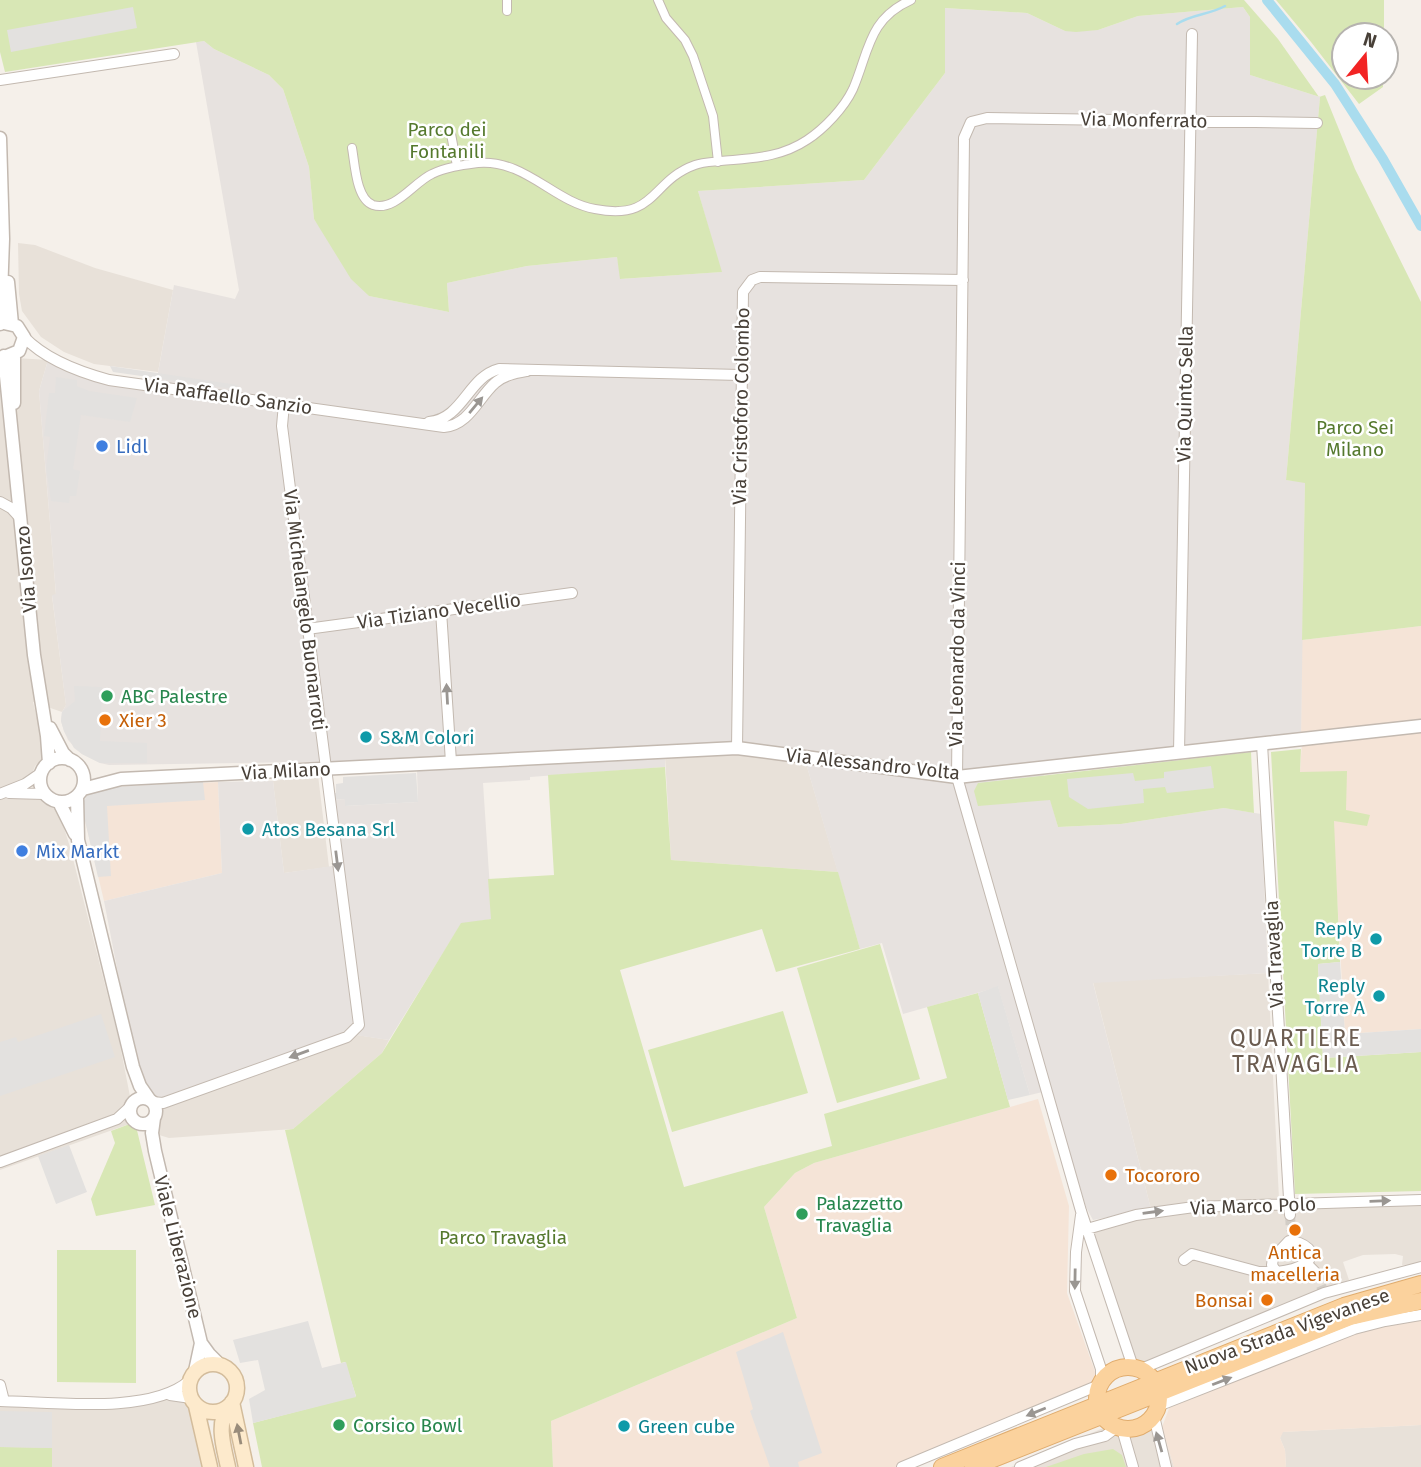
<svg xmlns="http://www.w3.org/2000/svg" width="1421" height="1467" font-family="'Fira Sans',sans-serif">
  <rect width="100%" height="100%" fill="#f5f0ea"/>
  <!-- residential -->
  <path fill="#e8e1d9" d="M18,243l17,2 60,23 78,22 -15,82 -64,-8 -30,-12 -23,-15 -19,-26 -3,-17z
    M0,357l48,3 -9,31 17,204 -4,1 14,109 -4,7 -29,-10 13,54 -11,10 -3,8 7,23 18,9 13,41 49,193 16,82 -135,48z
    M737,750l68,10 33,112 -167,-12 -6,-104z
    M318,775l11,92 -45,6 -11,-92z
    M1268,973l11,226 -128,10 -58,-227z
    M357,1035l32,5 -7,13 -89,76 -124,9 -10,-3v-26l4,-4 184,-64z
    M1421,1204v60l-19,1 1,-9 -8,-2 -32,1 -20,7 6,18 -208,88 -7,-3 -45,-136 70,-16z
    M170,1396l18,4 20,67h-208v-65l93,3z
    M1421,1425v42h-135l-1,-17 -5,-12 2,-6z
    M1108,1426l11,5 14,3 29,-7 12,40h-163z"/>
  <!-- commercial -->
  <path fill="#f5e4d7" d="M1421,626v97l-120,14 1,-97z
    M1421,728v301l-76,5 -12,-207 1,-6 12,-10 -46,-39 2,-30z
    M218,782l4,91 -118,28 -21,-89 4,-17 10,-7z
    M1038,1099l31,107 -2,87 31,87 -189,87h-356l-2,-46 246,-103 -33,-111 31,-34 19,-10z
    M1421,1311v114l-138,7 -3,6 5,12 1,17h-112l-12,-40 13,-34 205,-77z"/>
  <!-- industrial -->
  <path fill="#e7e2df" d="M1243,7l7,10v58l70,22 -34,383 19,2 -4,255 -342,37 -220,-28 -74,4v17l-135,10v3l-47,3 9,136 -31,5 -72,116 -47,-7 -180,67 -10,-6 -7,-8 -9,-20 -32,-165 118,-28 -4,-91 55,-1 11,92 55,-8 -6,-65 12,-1v7l73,-4 -1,-32 65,-2 3,-9 -376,6 -9,-2 -18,-9 -14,-14 -4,-9 -3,-10 1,-9 4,-7 -14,-110 4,-1 -17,-203 9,-31 107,29 19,-104 61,14 4,-9 -43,-248 8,-1 10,8 55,26 14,14 26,78 5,52 55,77 80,16 -2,-29 80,-17 90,-9 4,22 100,-7 -23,-81 166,-11 81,-107 -1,-65 83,5 38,18 33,-1 40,-14z
    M805,760l132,18 105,-9 16,58 63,-3 103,-16 37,6 7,159 -175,10 58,226 -58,11 -7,-13 -35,-117 -21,5 -32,-108 -95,27 -21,-71 -22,6z"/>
  <!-- green -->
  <path fill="#d8e7b5" d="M0,0h1244l34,39 41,58 6,-2 30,74 66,133v324l-119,14 3,-157 -19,-3 34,-383 -70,-22v-58l-7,-10 -105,9 -40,14 -22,2 -11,-1 -38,-18 -82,-5v65l-81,107 -166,11 24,81 -102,7 -3,-22 -90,9 -80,17 2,29 -80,-16 -18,-17 -37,-60 -5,-52 -26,-78 -14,-14 -55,-26 -10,-8 -199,31 -5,-20z
    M1276,0h108v35h-40v42h39v10l-24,17 -48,-62z
    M1301,749l-1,23 47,-1 -1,39 24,5 -3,11 -33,-5 6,141 -22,2 5,94 98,-6v139l-126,3 -24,-442z
    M1251,752l3,61 -30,-5 -103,16 -63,3 -8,-27 -72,6 -4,-15 4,-8z
    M665,767l6,93 167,12 22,77 -84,23 -14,-43 -142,41 64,217 148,-41 -8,-32 123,-36 -20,-71 51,-14 32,114 -196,56 -19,10 -31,34 33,111 -246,103 2,46h-291l-9,-44 103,-27 -11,-34 -4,1 -56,-233 8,-1 89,-76 79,-130 30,-4 -3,-40 66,-4 -6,-100z
    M880,944l40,135 -83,24 -40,-135z
    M783,1011l25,82 -136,39 -24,-82z
    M135,1122l20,83 -59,11 -5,-17 24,-56 -4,-12z
    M57,1250h79v133l-79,-1z
    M0,1447l52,1v19h-52z
    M1113,1449l9,6 4,12h-80l38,-13z"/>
  <!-- parking -->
  <path fill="#e3e1df" d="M133,7l4,21 -126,24 -4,-22z
    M110,366l128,19 -4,4 -121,-17z
    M56,377l21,3v6l12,5 48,7 -7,24 -49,-7 -8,54 7,2 -4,25h-6l-1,7 -18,-2 -5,-33 4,-31 -6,-1 5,-43h6z
    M74,686l28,1 -2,54 47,2v20h-47l-18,-9 -8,-6 -10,-17 -3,-10 1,-9 13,-11z
    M1211,766l3,22 -47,5 -2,-6 -22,2 1,14 -56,6 -19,-12 -2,-18 66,-6 2,8 29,-3v-6z
    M416,773l2,29 -73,4v-7l-12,1 -1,-7h4v-9l7,-1v-6z
    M203,782l2,18 -98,6 4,70 -13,1 -15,-65v-9l4,-8 10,-7z
    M1340,962l5,72 76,-5v23l-98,6 -5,-94z
    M998,986l32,109 -22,5 -30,-107z
    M101,1014l14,43 -115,39v-54l16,-5 2,5z
    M69,1145l18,47 -31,12 -18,-48z
    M308,1321l14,47 24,-6 10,35 -103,26 -4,-24 16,-9 -7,-30 -18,3 -7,-23z
    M783,1332l39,121 -24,9 1,5h-29l-20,-56 3,-2 -17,-57z
    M0,1411l52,1v36l-52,-1z"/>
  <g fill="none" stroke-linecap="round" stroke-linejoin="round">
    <!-- stream -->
    <path stroke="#a9dcee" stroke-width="2.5" d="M1177,24c15,-10 32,-9 48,-18"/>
    <!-- canal -->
    <path stroke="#a9dcee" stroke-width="10" d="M1267,0l68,84 48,75 38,67"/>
    <!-- minor-tunnel -->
    <path stroke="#d2cdc6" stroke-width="10" stroke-dasharray="10 5" stroke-linecap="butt" d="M1290,1215l1,16
      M1315,1272l7,16"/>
    <defs>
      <path id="pedestrian" d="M507,0v11
        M658,0l8,18 19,22 8,16 20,60 5,46
        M451,134l6,32
        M352,148c3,16 4,51 21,57 22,7 41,-23 59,-31 14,-7 31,-9 46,-11 47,-4 76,39 117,46 62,12 55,-28 100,-44 8,-3 17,-3 26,-4 31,-3 59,-3 86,-21 17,-11 37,-32 46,-51 16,-37 15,-70 58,-89"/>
      <path id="minor" d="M0,80l174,-26
        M24,337c22,23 55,35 85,43l335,47c25,-2 34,-29 51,-44 9,-8 21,-10 32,-12
        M429,422c34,-3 39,-45 70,-53l241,6
        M0,502l11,6 10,11
        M441,611l10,151
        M307,629l265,-36
        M1262,744l28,471
        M737,748l6,-456 9,-12 8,-3 203,3
        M1179,753l13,-719
        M9,793l35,1
        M0,794l25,-10 16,-11
        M152,1102l11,1 184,-66 12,-12 -77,-599 2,-22
        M0,1162l117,-43 13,-12
        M1081,1215l-5,37 -1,39 26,78v12
        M1087,1229l49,-14 58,-8 227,-7
        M1289,1241c13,0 33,12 15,23 -8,6 -19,7 -28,8l-4,-7 1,-7z
        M1184,1260l8,-6 67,18h17
        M1306,1263l9,9
        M1133,1367l-52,-156 -124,-434 7,-639 7,-16 16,-4 330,5
        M1141,1369l183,-76 97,-26
        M0,1385l4,16
        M170,1395l21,3
        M0,1401c51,1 150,14 189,-20
        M1158,1406l196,-77 31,-8 36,-6
        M1154,1416l12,51
        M1122,1429l11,38
        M902,1467l197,-82
        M1020,1467l55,-23 30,-8 12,-9"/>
      <path id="tertiary" d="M0,138l3,101 -3,85
        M8,282l4,42
        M4,323l13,3 7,11 -5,14 -12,5
        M4,356l30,299 13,81 2,27
        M14,403v-49
        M50,728l13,25 7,7
        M40 780a22 22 0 1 1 44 0a22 22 0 1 1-44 0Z
        M83,789l38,-10 616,-31 220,29 464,-51
        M77,797l1,43 55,227 7,19 9,13
        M59,802l16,32
        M130 1111a13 13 0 1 1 26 0a13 13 0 1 1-26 0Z
        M154,1118l-2,15 3,18 46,192 8,11 11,11
        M195,1371l6,-28"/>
      <path id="secondary" d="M189 1388a24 24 0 1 1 48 0a24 24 0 1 1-48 0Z
        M232,1402l14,65
        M196,1406l14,61
        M228,1407c-12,17 -4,41 0,60"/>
      <path id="primary" d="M1097 1398a31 31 0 1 1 62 0a31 31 0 1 1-62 0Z
        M942,1467l402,-161 77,-22
        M973,1467l377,-150 71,-16"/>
    </defs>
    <!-- pedestrian casing -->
    <use href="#pedestrian" stroke="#c3b9b0" stroke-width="10"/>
    <!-- minor casing -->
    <use href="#minor" stroke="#c3b9b0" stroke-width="12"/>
    <!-- tertiary casing -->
    <use href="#tertiary" stroke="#c3b9b0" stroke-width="15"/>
    <!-- secondary casing -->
    <use href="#secondary" stroke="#d3bc9b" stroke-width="17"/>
    <!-- primary casing -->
    <use href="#primary" stroke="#e0ac6d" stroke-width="18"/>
    <!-- pedestrian -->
    <use href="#pedestrian" stroke="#fff" stroke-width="8"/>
    <!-- minor -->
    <use href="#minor" stroke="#fff" stroke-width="10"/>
    <!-- tertiary -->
    <use href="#tertiary" stroke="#fff" stroke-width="12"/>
    <!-- secondary -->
    <use href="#secondary" stroke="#fdeacc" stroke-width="14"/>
    <!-- primary -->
    <use href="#primary" stroke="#fbd29d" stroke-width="16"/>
  </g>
  <!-- one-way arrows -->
  <defs><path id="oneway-solid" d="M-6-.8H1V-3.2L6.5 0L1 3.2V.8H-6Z" transform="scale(1.75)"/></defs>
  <g fill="#9a9692">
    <use href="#oneway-solid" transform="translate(476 405) rotate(-50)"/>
    <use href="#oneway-solid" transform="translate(447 694) rotate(-93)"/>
    <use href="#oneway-solid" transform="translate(337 861) rotate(83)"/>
    <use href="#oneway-solid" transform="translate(299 1054) rotate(160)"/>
    <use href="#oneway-solid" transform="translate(1380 1201) rotate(-2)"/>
    <use href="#oneway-solid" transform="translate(1153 1212) rotate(-8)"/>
    <use href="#oneway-solid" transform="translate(1075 1279) rotate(91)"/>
    <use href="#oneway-solid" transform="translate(1222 1381) rotate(-21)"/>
    <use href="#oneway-solid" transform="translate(1036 1412) rotate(158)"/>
    <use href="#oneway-solid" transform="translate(1159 1442) rotate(-106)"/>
  </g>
  <use fill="#998c7b" href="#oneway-solid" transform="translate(239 1434) rotate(-101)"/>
  <!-- markers -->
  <g fill="#3f7fe0" stroke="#fff" stroke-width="2.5">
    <circle cx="102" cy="446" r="7"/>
    <circle cx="22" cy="851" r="7"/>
  </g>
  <g fill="#2e9e5b" stroke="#fff" stroke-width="2.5">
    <circle cx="107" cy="696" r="7"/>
    <circle cx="802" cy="1214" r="7"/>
    <circle cx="339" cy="1425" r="7"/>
  </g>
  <g fill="#e8710a" stroke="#fff" stroke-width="2.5">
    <circle cx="105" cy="720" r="7"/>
    <circle cx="1111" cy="1175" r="7"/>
    <circle cx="1295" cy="1230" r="7"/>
    <circle cx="1267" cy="1300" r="7"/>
  </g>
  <g fill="#0f9aa8" stroke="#fff" stroke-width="2.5">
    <circle cx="366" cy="737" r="7"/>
    <circle cx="248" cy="829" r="7"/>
    <circle cx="1376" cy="939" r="7"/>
    <circle cx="1379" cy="996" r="7"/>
    <circle cx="624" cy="1426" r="7"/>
  </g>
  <g text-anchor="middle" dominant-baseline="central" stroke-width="5" stroke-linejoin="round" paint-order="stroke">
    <!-- street labels -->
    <g font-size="19" fill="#484038" stroke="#fff">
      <text transform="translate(1144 120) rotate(1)">Via Monferrato</text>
      <text transform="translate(1185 394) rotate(-89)">Via Quinto Sella</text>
      <text transform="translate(228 396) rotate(8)">Via Raffaello Sanzio</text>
      <text transform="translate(741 406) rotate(-89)">Via Cristoforo Colombo</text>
      <text transform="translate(26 569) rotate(-95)">Via Isonzo</text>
      <text transform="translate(305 610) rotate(83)">Via Michelangelo Buonarroti</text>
      <text transform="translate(439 611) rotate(-8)">Via Tiziano Vecellio</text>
      <text transform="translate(957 654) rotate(-89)">Via Leonardo da Vinci</text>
      <text transform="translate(873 764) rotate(6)">Via Alessandro Volta</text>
      <text transform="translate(286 771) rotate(-3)">Via Milano</text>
      <text transform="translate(1274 954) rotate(-93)">Via Travaglia</text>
      <text transform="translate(1253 1206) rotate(-2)">Via Marco Polo</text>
      <text transform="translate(178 1247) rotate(76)">Viale Liberazione</text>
      <text transform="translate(1287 1331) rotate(-20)">Nuova Strada Vigevanese</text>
    </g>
    <!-- park labels -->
    <g font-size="19" fill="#55792d" stroke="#fff">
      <text x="447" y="129">Parco dei<tspan x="447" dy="22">Fontanili</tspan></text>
      <text x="1355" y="427">Parco Sei<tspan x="1355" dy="22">Milano</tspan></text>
      <text x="503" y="1237">Parco Travaglia</text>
    </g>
    <!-- shop labels -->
    <g font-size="19" fill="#366cbe" stroke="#fff" text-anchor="start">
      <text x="116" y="446">Lidl</text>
      <text x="36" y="851">Mix Markt</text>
    </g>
    <!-- leisure labels -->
    <g font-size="19" fill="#27864d" stroke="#fff" text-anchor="start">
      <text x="121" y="696">ABC Palestre</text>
      <text x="816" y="1203">Palazzetto<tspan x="816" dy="22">Travaglia</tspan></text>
      <text x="353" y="1425">Corsico Bowl</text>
    </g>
    <!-- food labels -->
    <g font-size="19" fill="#c56008" stroke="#fff" text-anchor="start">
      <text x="119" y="720">Xier 3</text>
      <text x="1125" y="1175">Tocororo</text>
      <text x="1295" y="1252" text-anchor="middle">Antica<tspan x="1295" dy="22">macelleria</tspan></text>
      <text x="1253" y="1300" text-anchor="end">Bonsai</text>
    </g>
    <!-- culture labels -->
    <g font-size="19" fill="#0d838f" stroke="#fff" text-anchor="start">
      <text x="380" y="737">S&amp;M Colori</text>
      <text x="262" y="829">Atos Besana Srl</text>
      <text x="1362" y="928" text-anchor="end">Reply<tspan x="1362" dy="22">Torre B</tspan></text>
      <text x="1365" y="985" text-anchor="end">Reply<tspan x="1365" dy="22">Torre A</tspan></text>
      <text x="638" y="1426">Green cube</text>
    </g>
    <!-- quarter labels -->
    <g font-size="23" letter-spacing="2" fill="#6b5c50" stroke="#fff">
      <text x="1296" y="1038">QUARTIERE<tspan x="1296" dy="26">TRAVAGLIA</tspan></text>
    </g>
  </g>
  <!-- north arrow -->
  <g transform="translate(1365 56) rotate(18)"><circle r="33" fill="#ffffff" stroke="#b6b3af" stroke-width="2"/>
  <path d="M0-5L12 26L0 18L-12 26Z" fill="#f22424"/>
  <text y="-10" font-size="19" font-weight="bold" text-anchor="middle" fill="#484038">N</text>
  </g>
</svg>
